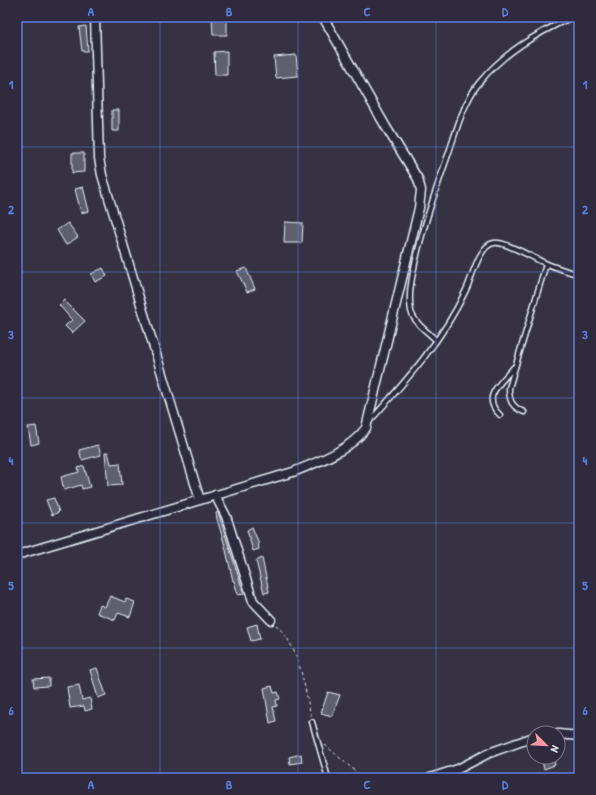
<svg xmlns="http://www.w3.org/2000/svg" width="596" height="795" font-family="'Patrick Hand',sans-serif">
  <rect width="100%" height="100%" fill="#363244"/>
  <filter id="ink" filterUnits="userSpaceOnUse"><feTurbulence type="fractalNoise" baseFrequency=".025" numOctaves="2"/><feDisplacementMap in="SourceGraphic" scale="8" xChannelSelector="R" yChannelSelector="G"/><feConvolveMatrix kernelMatrix="1 2 1 2 8 2 1 2 1" color-interpolation-filters="sRGB"/></filter>
  <g filter="url(#ink)">
    <!-- building -->
    <path fill="#605e6e" stroke="#e8f1f8" d="M212,17h15v18h-14z
      M86,26l2,25h-6l-3,-24z
      M227,51v24h-12l-1,-23z
      M296,55l2,21 -22,2 -2,-21z
      M112,110h7v21h-7z
      M72,153h12v19l-12,1z
      M83,187l6,24 -8,2 -6,-24z
      M285,222l18,1 -1,20h-18z
      M68,223l10,14 -12,8 -9,-15z
      M103,268l4,8 -12,6 -4,-8z
      M246,268l9,21 -8,3 -10,-21z
      M64,300l21,21 -13,12 -7,-7 7,-6 -13,-15z
      M36,426l3,17 -8,2 -3,-18z
      M98,445l3,10 -19,5 -3,-10z
      M108,452l3,12 9,-1 2,22 -14,1 -3,-33z
      M84,466l6,21 -8,2 -1,-4 -17,5 -3,-13 18,-5 -1,-4z
      M54,498l5,14 -7,3 -6,-15z
      M218,512l26,82 -6,1 -4,-14h-1l-8,-35 -8,-27 -1,-6z
      M252,527l6,14 1,8 -6,2 -6,-21z
      M262,558l7,34 -5,1 -8,-32z
      M110,596l15,6 1,-3 9,3 -5,15 -12,-4 -3,7 -18,-7 3,-8 5,2z
      M257,624l3,15 -9,2 -4,-14z
      M97,668l9,27 -8,3 -8,-28z
      M49,678v8l-15,1 -1,-8z
      M79,685l3,15 8,-2 2,11 -7,2 -1,-5 -14,2 -3,-21z
      M272,686l2,7 4,-1 2,7 -4,1 1,6 -4,1 3,14 -6,2 -6,-35z
      M328,692l12,3 -8,21 -11,-3z
      M301,754l1,8 -12,2 -1,-7z
      M541,757h12l2,8 -11,4z"/>
    <g fill="none" stroke-linecap="round" stroke-linejoin="round">
      <defs>
        <path id="service" d="M436,340c-8,-8 -22,-17 -25,-29 -2,-11 -1,-23 1,-33 8,-42 22,-83 36,-123 8,-23 15,-52 31,-72 25,-31 57,-49 93,-66
          M524,412c-12,-5 -15,-11 -15,-24l37,-124
          M500,415c-20,-18 1,-32 14,-48
          M369,422c36,-40 74,-82 97,-132 6,-12 13,-45 28,-47 11,-2 39,15 51,20 11,5 23,8 34,12
          M312,722l16,56"/>
        <path id="minor" d="M95,17l4,141 3,17 98,325
          M215,495l11,21 27,85 18,19
          M17,555l276,-83c25,-10 56,-21 73,-44l53,-220 2,-18 -3,-11 -32,-52 -63,-110
          M558,734l21,2
          M430,778l28,-9 31,-16 45,-16"/>
      </defs>
      <!-- service casing -->
      <use href="#service" stroke="#e8f1f8" stroke-width="7"/>
      <!-- minor casing -->
      <use href="#minor" stroke="#e8f1f8" stroke-width="11"/>
      <!-- path -->
      <path stroke="#e8f1f8" stroke-width="1" stroke-dasharray="3 3" stroke-linecap="butt" d="M276,625c24,22 28,61 35,91
        M325,745l38,33"/>
      <!-- service -->
      <use href="#service" stroke="#2f2a3d" stroke-width="4"/>
      <!-- minor -->
      <use href="#minor" stroke="#2f2a3d" stroke-width="8"/>
    </g>
  </g>
  <!-- grid -->
  <path fill="none" stroke="#5a7fe2" stroke-width="1" stroke-opacity="0.55" d="M160,17v761M298,17v761M436,17v761M17,147h562M17,272h562M17,398h562M17,523h562M17,648h562"/>
  <!-- margin -->
  <rect width="596" height="795" fill="none" stroke="#2f2a3d" stroke-width="44"/>
  <!-- north arrow -->
  <g transform="translate(546 745) rotate(114)"><circle r="19" fill="#2f2a3d" stroke="#797a88"/>
  <path d="M0-3L7 15L0 10L-7 15Z" fill="#ff9aa2"/>
  <text y="-6" font-size="11" font-weight="bold" text-anchor="middle" fill="#e8f1f8">N</text>
  </g>
  <rect x="22" y="22" width="552" height="751" fill="none" stroke="#5a7fe2" stroke-width="1.5"/>
  <g font-size="13" text-anchor="middle" font-weight="bold" fill="#5a7fe2">
    <text x="91" y="16">A</text>
    <text x="229" y="16">B</text>
    <text x="367" y="16">C</text>
    <text x="505" y="16">D</text>
    <text x="11" y="89">1</text>
    <text x="585" y="89">1</text>
    <text x="11" y="214">2</text>
    <text x="585" y="214">2</text>
    <text x="11" y="339">3</text>
    <text x="585" y="339">3</text>
    <text x="11" y="465">4</text>
    <text x="585" y="465">4</text>
    <text x="11" y="590">5</text>
    <text x="585" y="590">5</text>
    <text x="11" y="715">6</text>
    <text x="585" y="715">6</text>
    <text x="91" y="789">A</text>
    <text x="229" y="789">B</text>
    <text x="367" y="789">C</text>
    <text x="505" y="789">D</text>
  </g>
</svg>
